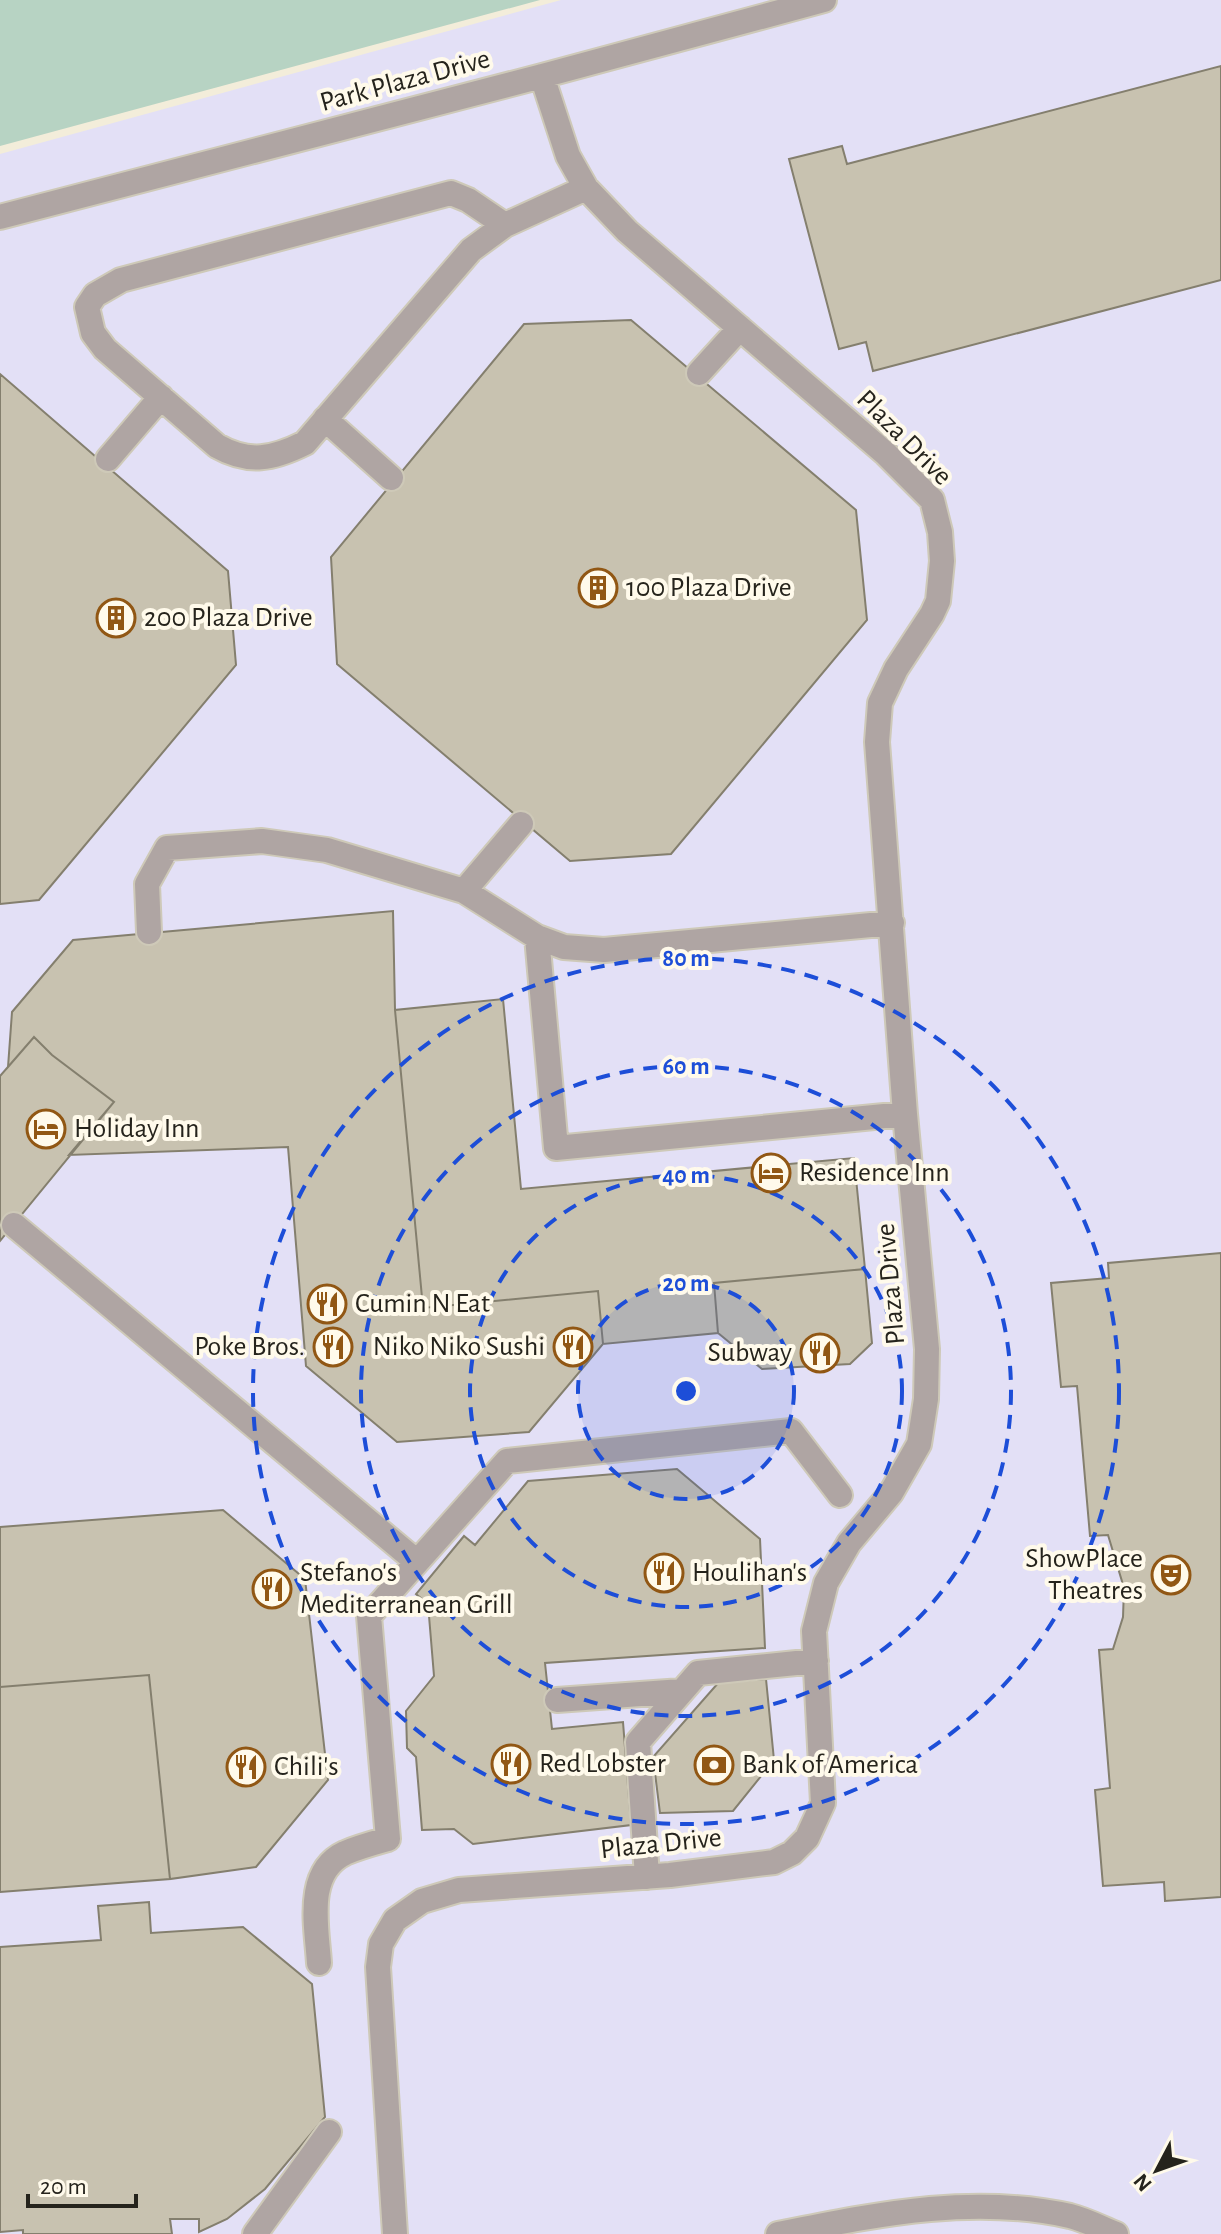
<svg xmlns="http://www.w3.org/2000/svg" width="1221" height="2234" font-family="'Alegreya Sans',sans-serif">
  <rect width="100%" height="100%" fill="#f3edda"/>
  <!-- commercial -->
  <path fill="#e3e0f6" d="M561,0h660v2234h-1221v-2080z"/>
  <!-- green -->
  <path fill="#b7d3c3" d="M0,0h540l-540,146z"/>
  <!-- building -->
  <path fill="#c8c2b0" stroke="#847f6e" stroke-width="2" d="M1221,66v214l-348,91 -7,-29 -27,7 -50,-190 53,-13 5,18z
    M631,320l225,190 11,110 -196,234 -101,7 -233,-197 -6,-107 193,-233z
    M0,374l228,197 8,94 -197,235 -39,4z
    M393,911l2,99 28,298 175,-17 5,53 -74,88 -132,10 -91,-76 -18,-219 -219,8 45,-53 -62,-47 -18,-18 -26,30 4,-55 61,-72z
    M503,999l18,190 333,-31 11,111 -151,14 4,50 -115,11 -5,-53 -175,17 -28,-298z
    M34,1037l18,18 62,47 -114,139v-165z
    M1221,1253v644l-56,4 -1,-19 -61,4 -8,-96 15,-2 -11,-138 14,-1 10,-32 1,-29 -16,-53 -18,1 -13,-150 -16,1 -10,-104 58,-5 -1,-15z
    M865,1269l7,74 -22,21 -88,5 -44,-36 -4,-50z
    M677,1469l83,70 5,109 -220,15 7,66 71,-7 8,103 -158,19 -19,-15 -32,1 -6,-73 -9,-9 -1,-37 28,-35 -6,-72 -12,-10 48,-58 11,9 53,-64z
    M223,1510l82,69 23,201 -72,87 -86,12 -21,-204 -149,12v-160z
    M149,1675l21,204 -170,13v-205z
    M766,1679l8,81 -41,51 -73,2 -7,-56 66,-75z
    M149,1902l2,31 92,-6 69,57 13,133 -60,72 -38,30 -28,13v-13h-29l2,15h-149v-4l-23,2v-285l101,-7 -3,-34z"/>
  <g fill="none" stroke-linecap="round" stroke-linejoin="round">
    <defs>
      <path id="minor" d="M0,217l542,-141 282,-76
        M505,225l-37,-25 -17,-7 -330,87 -26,15 -8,12 6,26 12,16 112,97c32,18 56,13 88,-3l166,-193 34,-25 81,-37
        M699,373l41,-45
        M325,419l66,59
        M108,459l53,-62
        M464,891l57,-67
        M149,932l-2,-48 20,-36 95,-7 65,9 137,41 73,46 27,10 40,3 288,-27
        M537,937l19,211 349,-34
        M14,1225l403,337
        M557,1700l125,-9
        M647,1877l-9,-135 60,-69 118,-12
        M319,1963c-2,-35 -15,-91 26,-110 14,-6 29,-10 43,-14l-19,-223 138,-155 284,-30 49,64
        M255,2234l74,-102
        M395,2234l-17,-267 3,-23 14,-24 27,-19 37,-11 211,-15 104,-13 18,-9 15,-15 16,-35 -9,-172 12,-48 23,-40 42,-50 28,-49 7,-45 1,-50 -22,-235 -28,-372 3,-39 16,-34 36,-55 6,-13 4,-40 -2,-29 -8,-32 -46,-46 -259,-223 -41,-43 -18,-32 -26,-80
        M778,2234c97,-19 194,-40 292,-18 16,4 31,12 46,18"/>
    </defs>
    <!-- minor casing -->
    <use href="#minor" stroke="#cec9b8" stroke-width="28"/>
    <!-- minor -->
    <use href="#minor" stroke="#afa5a3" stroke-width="24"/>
  </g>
  <!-- distance rings -->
  <circle cx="686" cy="1391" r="108" fill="#1d4ed8" fill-opacity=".12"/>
  <g fill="none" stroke="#1d4ed8" stroke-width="4" stroke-dasharray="14 10">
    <circle cx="686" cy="1391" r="108"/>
    <circle cx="686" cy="1391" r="216"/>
    <circle cx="686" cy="1391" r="325"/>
    <circle cx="686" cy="1391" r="433"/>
  </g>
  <!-- icons -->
  <defs>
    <symbol id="building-ring" viewBox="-11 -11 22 22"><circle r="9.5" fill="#fffaeb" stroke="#915714" stroke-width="1.5"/><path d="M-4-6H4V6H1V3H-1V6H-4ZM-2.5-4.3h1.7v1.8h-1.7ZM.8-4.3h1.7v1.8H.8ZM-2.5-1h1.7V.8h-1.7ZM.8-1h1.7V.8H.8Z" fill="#915714"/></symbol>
    <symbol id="hotel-ring" viewBox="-11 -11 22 22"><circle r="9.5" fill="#fffaeb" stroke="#915714" stroke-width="1.5"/><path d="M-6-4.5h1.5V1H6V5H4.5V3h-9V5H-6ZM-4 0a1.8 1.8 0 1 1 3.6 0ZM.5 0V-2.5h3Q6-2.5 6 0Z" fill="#915714"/></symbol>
    <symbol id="restaurant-ring" viewBox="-11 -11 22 22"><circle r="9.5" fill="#fffaeb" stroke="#915714" stroke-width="1.5"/><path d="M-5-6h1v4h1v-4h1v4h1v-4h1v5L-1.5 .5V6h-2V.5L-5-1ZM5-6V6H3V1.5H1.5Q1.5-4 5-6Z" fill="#915714"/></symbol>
    <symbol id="theatre-ring" viewBox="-11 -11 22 22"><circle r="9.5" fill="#fffaeb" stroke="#915714" stroke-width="1.5"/><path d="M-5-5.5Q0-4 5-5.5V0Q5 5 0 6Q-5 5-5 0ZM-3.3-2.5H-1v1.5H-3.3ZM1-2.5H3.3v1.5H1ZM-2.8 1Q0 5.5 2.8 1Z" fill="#915714"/></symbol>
    <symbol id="bank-ring" viewBox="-11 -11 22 22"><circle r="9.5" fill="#fffaeb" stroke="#915714" stroke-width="1.5"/><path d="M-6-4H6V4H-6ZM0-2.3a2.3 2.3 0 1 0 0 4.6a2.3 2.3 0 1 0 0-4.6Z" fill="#915714"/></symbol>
  </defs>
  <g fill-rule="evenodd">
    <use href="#building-ring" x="576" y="566" width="44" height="44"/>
    <use href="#building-ring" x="94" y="596" width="44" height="44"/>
    <use href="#hotel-ring" x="24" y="1107" width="44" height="44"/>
    <use href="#hotel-ring" x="749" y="1151" width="44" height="44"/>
    <use href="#restaurant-ring" x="305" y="1282" width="44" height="44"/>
    <use href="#restaurant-ring" x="311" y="1325" width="44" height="44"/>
    <use href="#restaurant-ring" x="551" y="1325" width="44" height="44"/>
    <use href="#restaurant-ring" x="798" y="1331" width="44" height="44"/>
    <use href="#restaurant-ring" x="642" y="1551" width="44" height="44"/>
    <use href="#theatre-ring" x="1149" y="1553" width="44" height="44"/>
    <use href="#restaurant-ring" x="250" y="1567" width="44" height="44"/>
    <use href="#restaurant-ring" x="489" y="1742" width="44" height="44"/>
    <use href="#bank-ring" x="692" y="1743" width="44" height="44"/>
    <use href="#restaurant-ring" x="224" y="1745" width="44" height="44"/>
  </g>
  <g text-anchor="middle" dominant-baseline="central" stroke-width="8" stroke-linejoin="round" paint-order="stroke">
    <!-- street labels -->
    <g font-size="28" fill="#25231c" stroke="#fffaeb">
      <text transform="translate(405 81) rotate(-15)">Park Plaza Drive</text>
      <text transform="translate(904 438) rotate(45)">Plaza Drive</text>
      <text transform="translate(891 1284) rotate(-95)">Plaza Drive</text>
      <text transform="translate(661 1844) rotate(-6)">Plaza Drive</text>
    </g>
    <!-- poi labels -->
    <g font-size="28" fill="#25231c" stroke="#fffaeb" text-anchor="start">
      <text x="626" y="588">100 Plaza Drive</text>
      <text x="144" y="618">200 Plaza Drive</text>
      <text x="74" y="1129">Holiday Inn</text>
      <text x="799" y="1173">Residence Inn</text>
      <text x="355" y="1304">Cumin N Eat</text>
      <text x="305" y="1347" text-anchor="end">Poke Bros.</text>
      <text x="545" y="1347" text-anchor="end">Niko Niko Sushi</text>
      <text x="792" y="1353" text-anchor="end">Subway</text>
      <text x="1143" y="1559" text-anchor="end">ShowPlace<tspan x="1143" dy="32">Theatres</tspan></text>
      <text x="300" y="1573">Stefano's<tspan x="300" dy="32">Mediterranean Grill</tspan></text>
      <text x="692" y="1573">Houlihan's</text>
      <text x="539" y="1764">Red Lobster</text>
      <text x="742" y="1765">Bank of America</text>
      <text x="274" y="1767">Chili's</text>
    </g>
  </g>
  <circle cx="686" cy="1391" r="12" fill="#1d4ed8" stroke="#fffaeb" stroke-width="4"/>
  <g font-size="24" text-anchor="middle" font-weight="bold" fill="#1d4ed8" stroke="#fffaeb" stroke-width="8" stroke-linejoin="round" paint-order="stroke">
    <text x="686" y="966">80 m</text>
    <text x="686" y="1074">60 m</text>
    <text x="686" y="1183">40 m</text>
    <text x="686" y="1291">20 m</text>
  </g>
  <!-- north arrow -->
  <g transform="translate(1157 2170) rotate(229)" stroke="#fffaeb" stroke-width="6" paint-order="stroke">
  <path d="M0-6L14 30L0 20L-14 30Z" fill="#25231c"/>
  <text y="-12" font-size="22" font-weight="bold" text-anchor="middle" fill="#25231c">N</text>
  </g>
  <!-- scale -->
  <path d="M28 2194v12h108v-12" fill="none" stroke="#25231c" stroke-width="4"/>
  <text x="40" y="2194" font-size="24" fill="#25231c" stroke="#fffaeb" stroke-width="6" paint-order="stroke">20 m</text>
</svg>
